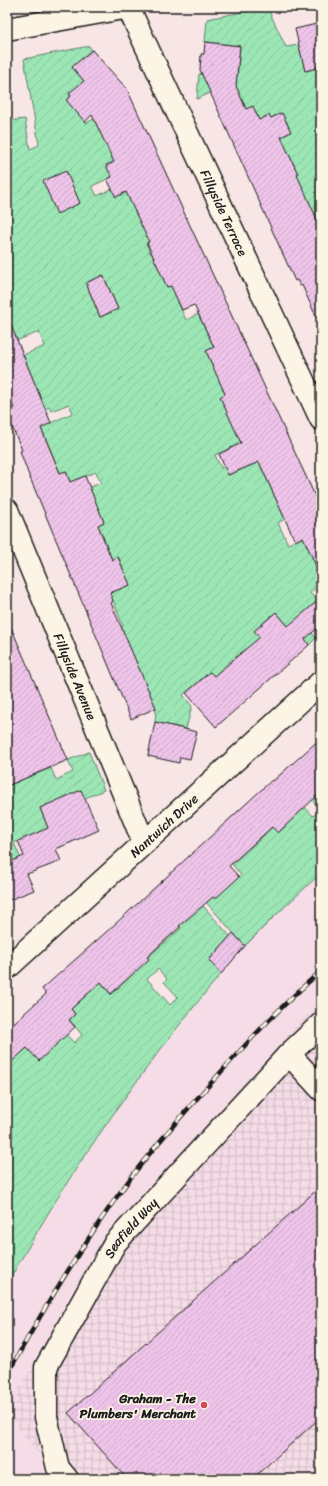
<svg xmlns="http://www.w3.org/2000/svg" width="328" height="1486" font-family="Sriracha,sans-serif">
  <defs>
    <pattern id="industrial-grid" width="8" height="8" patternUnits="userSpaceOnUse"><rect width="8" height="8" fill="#f5dce7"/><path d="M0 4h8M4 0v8" fill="none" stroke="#d1bcc6"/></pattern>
    <pattern id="garden-furrows" width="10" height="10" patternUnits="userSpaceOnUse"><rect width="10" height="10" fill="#9ce6b5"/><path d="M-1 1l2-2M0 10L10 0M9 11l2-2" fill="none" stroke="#86c59b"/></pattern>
    <pattern id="building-hatch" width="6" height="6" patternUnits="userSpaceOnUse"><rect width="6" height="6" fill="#efc4ea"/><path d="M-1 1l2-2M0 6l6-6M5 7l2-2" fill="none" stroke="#cca8c8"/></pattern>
  </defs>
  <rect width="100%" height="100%" fill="#f8e6e6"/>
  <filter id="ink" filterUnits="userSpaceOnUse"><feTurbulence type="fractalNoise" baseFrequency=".025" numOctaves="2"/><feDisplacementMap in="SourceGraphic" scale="8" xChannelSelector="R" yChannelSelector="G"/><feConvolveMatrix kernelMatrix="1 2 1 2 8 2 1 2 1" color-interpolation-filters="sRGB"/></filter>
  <g filter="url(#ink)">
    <!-- built -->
    <path fill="#f5dce7" d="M321,873v131l-24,21 -192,217 -98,167v-125l15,-26 73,-118 28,-41 30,-39 92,-114 31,-31z
      M7,1414l51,65h-51z"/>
    <!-- industrial -->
    <path fill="url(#industrial-grid)" d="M321,1004v475h-263l-51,-65v-5l98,-167 192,-217z"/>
    <!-- garden -->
    <path fill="url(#garden-furrows)" stroke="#5c8168" fill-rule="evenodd" d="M267,7l19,40 13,-2 6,26 16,-4v184l-27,-75 4,-2 -9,-20 -10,-16 10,-5c0,-8 -3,-15 -9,-19l-9,4 -2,-3 -10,5 -13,-11 -12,-27 -37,17 2,-25 38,3 3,-31 -35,-4 2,-23z
      M89,46l3,4 -20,17 12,14 -15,13 17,29 8,-4 31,38 -19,8 6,12 -20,9 5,10 15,-7 4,8 16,-8 30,47 -16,7 4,10h2l15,34 6,-2 7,15 -2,2 8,18 12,-6 16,33 -8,4 6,14 22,25 -13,7 26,44 -32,14 6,13 4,-2 4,9 30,-13 26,57 -7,4 10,21 15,-7 18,20v26l-11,10 11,12v22l-15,-16 6,22 4,5 -7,7 -18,-21 -3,2 -12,-14 -22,19 13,14 -50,35 -7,-8 -27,23 9,11 -6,23 -31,-7 1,-14 -37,-80 4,-2 -13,-33 19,-8 -10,-27 -7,2 -10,-26 -6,-8 8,-4 -6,-13 -13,-20 16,-6 -5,-11 -26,10 -4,-11 -6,2 -19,-46 32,-14 -4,-9 -18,7 -2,-4 -4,2 -22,-54 22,-9 -6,-14 -26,10 -6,-14v-207l18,-2 5,30 9,-4 -15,-86zM103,275l15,34 -18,8 -14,-34z
      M89,752l15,38 -21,9 -34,5 -9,4 8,19 -1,2 -33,14 14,32 -11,4 -7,-17 -3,1v-77l44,-18 5,12 17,-8 -5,-12z
      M321,782v91l-45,42 -31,31 -56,-63 6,-6 20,21 26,-23 -9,-11 33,-30 -5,-20 18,19 8,-7 -5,-6 19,-18 13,14 8,-6 -9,-10 6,-5 -5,-6z
      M195,897l35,39 -21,24 12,14c-44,52 -86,108 -125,165 -32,46 -61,96 -89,145v-218l6,-19 47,-19 14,15 8,-8 -13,-16 6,-5 -4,-5 30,-27 10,13 23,-22 -10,-12 13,6 44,-39 -2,-2 12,-10zM158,969l9,10 -3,3 14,15 -8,8 -23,-26z"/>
    <!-- building -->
    <path fill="url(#building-hatch)" stroke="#1c1c1c" d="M321,23v44l-16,4 -10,-42z
      M205,42l35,4 -4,40 10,23 7,-3 6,14 10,-5 2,3 11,-5 9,19 -10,5 17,37 -1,1 24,53v100l-19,-43 -2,1 -3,-6 -2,1 -95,-211 1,-16h3z
      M92,50l35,39 194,420v68l-18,-40 -8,4 -36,-79 -31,13 -9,-21 22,-11 -21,-46 5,-3 -19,-43 8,-4 -20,-42 -12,5 -11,-24 -4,1 -20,-44 2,-1 -23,-50 -10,5 -9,-18 5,-2 -6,-11 8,-4 -22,-47 -7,7 -19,-22 5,-4 -2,-3 15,-12 -12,-14z
      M66,171l14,32 -23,11 -14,-33z
      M103,275l15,34 -18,8 -14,-34z
      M8,318l43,105 -10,5 19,45 6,-2 4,11 15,-6 19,46 -6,3 14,35 6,-3 12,28 -20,8 3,8 -2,2 45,105 -25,11 -103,-246 -8,-22 2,-1 -15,-35v-4l7,-3 -7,-16z
      M321,598v27l-16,14 4,6 -93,82 -30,-34 24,-21 4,4 46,-39 -6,-6 22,-19 12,14z
      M7,618l61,142 -61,26z
      M155,722l42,10 -7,27 -10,-2 -1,6 -31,-7z
      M321,738v54l-43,41 -6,-6 -43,39 10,11 -24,22 -2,-2 -34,29 1,1 -33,30 2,2 -38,35 -10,-12 -30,27 4,5 -6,6 6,7 -36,34 -12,-13 -20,18v-37l39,-35 -4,-5 71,-63 159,-146 1,1z
      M81,790l18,40 -43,19 5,12 -34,13 7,16 -27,11v-38l17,-7 -6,-15 30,-13 -8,-20z
      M233,933l12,13 -24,28 -12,-14z
      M321,1186v231l-69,62h-125l-59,-66z"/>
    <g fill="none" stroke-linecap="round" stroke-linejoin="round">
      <defs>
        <g id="minor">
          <path id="s1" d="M128,7l193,412"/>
          <path d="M7,29l122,-22"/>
          <path id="s2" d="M7,510l137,333"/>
          <path id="s3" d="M7,968l314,-286"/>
          <path d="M289,1054l32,35"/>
          <path id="s4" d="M67,1479l-9,-11 -12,-51v-50l69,-124 174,-189 32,-30"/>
        </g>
      </defs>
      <!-- minor casing -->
      <use href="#minor" stroke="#1c1c1c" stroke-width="25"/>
      <!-- minor -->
      <use href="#minor" stroke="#fcf5e5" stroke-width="22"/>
      <defs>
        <path id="rail" d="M7,1375c38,-69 78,-136 125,-199 28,-37 59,-71 89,-104 31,-35 64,-70 100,-101"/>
      </defs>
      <!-- rail casing -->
      <use href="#rail" stroke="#1c1c1c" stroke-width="4.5"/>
      <!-- rail -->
      <use href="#rail" stroke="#fcf5e5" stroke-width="3" stroke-dasharray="9" stroke-linecap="butt"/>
    </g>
  </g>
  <!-- markers -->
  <circle fill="#d1495b" stroke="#fcf5e5" stroke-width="1.5" cx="204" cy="1405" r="4"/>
  <g text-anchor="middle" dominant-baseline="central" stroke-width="3.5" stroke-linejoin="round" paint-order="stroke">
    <!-- street labels -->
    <g font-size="13" fill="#1c1c1c" stroke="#fcf5e5">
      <text stroke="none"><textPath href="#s1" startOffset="227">Fillyside Terrace</textPath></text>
      <text stroke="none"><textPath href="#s2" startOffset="180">Fillyside Avenue</textPath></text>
      <text stroke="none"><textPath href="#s3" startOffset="212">Nantwich Drive</textPath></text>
      <text stroke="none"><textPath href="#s4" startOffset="280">Seafield Way</textPath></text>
    </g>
    <!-- poi labels -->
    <g font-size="13" font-weight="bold" fill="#1c1c1c" stroke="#fcf5e5" text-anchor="end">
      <text x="196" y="1398">Graham - The<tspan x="196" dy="15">Plumbers' Merchant</tspan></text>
    </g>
  </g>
  <!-- margin -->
  <rect width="328" height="1486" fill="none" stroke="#fcf5e5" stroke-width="24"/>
  <rect x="12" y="12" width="304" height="1462" fill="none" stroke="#1c1c1c" stroke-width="1.5" filter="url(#ink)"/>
</svg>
